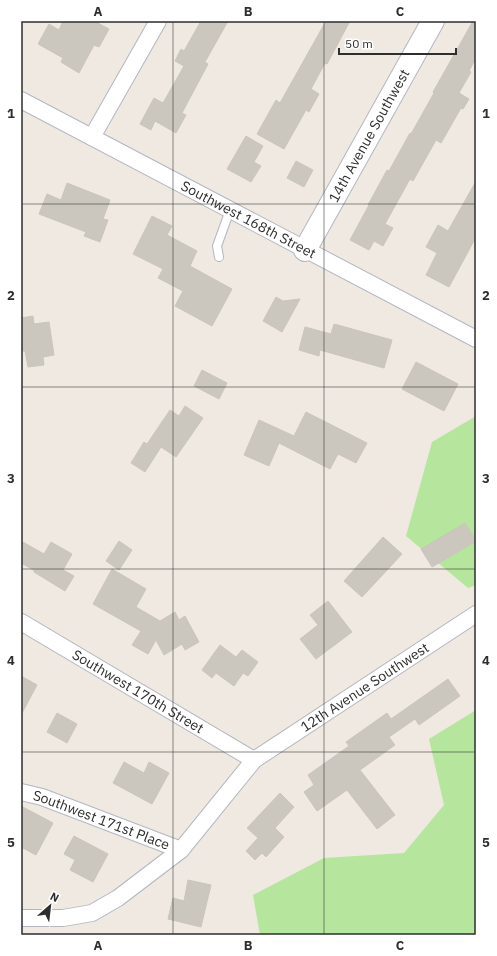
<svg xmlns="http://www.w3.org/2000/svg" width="497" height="956" font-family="'IBM Plex Sans',sans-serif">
  <rect width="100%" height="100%" fill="#efe9e1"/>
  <!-- green -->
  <path fill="#b6e59e" d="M476,416v169l-8,3 -62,-52 26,-94z
    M476,710v225h-216l-7,-40 71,-37 80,-5 40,-48 -15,-66z"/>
  <!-- building -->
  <path fill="#cbc7bf" stroke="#cbc5ba" d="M63,21h31l15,8 -10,18 -5,-2 -15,28 -18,-11 2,-4 -25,-14 11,-20 10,6z
    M201,21h27l-23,41 3,2 -26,49 4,2 -10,18 -21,-12 -4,9 -11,-6 14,-26 9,5 21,-37 -9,-5 6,-12 3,2z
    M326,21h24l-23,43 -2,-1 -14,26 8,5 -10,18 -3,-2 -22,39 -27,-15 19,-34 4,3z
    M473,21h3v37l-7,13 2,1 -12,21 10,6 -6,10 -2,-1 -20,35 -5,-3 -23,41 -3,-2 -25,45 8,4 -10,18 -9,-5 -5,9 -19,-10 19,-35h-1l19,-35 2,1 21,-38 1,1 23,-41 -1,-1z
    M246,136l17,10 -9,16 7,4 -10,16 -24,-13z
    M296,161l17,9 -9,17 -17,-9z
    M476,181v56l-27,50 -23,-12 11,-22 -11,-6 12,-22 10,6z
    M67,183l43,17 -7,19 5,1 -8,22 -16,-6 2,-4 -47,-18 8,-20 14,6z
    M152,216l20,10 -5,9 30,16 -7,15 42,23 -20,37 -37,-20 8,-15 -25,-13 5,-9 -30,-15z
    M276,297l7,4 17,-2 -18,33 -19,-11z
    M33,316l1,8 15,-2 5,33 -11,2 1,8 -16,2 -3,-16h-4v-33z
    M334,324l58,16 -8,28 -64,-18 -1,6 -20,-6 6,-23 26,7z
    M416,362l42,22 -14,27 -42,-22z
    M202,370l25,13 -8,16 -25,-13z
    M185,406l18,12 -27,39 -15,-10 -16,25 -14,-9 13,-21 3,2 23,-34 9,6z
    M306,412l61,31 -11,20 -18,-9 -8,15 -51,-26 -10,23 -25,-11 15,-35 35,16z
    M465,523l11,18 -44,26 -11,-18z
    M383,537l19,17 -40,43 -18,-16z
    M21,541l23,13 7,-12 21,12 -9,16 11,6 -9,15 -31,-19v-2l-13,-7z
    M119,541l13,9 -13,20 -13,-9z
    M112,569l34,20 -10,18 24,14 15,-9 4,8 6,-4 14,26 -14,8 -3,-6 -18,11 -8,-15 -8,14 -16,-9 9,-14 -48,-27z
    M328,601l24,31 -36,27 -16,-20 18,-14 -8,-10z
    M220,645l16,12 6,-7 16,12 -10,14 -5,-3 -9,13 -18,-13 -4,5 -10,-8z
    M21,676l16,9 -16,30z
    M448,679l12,17 -41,29 -4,-6 -26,18 6,8 -35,25 35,45 -18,14 -30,-39 -30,21 -13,-19 10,-7 -6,-10 41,-29 -3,-4 41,-29 4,6z
    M57,713l20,11 -10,19 -20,-11z
    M124,762l20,11 5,-11 20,11 -17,31 -39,-21z
    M280,793l14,14 -19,21 9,9 -18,20 -4,-4 -7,7 -9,-9 12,-13 -11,-10z
    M21,806l32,17 -17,32 -15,-8z
    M74,836l34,18 -15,28 -23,-12 5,-10 -11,-6z
    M188,880l23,5 -10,42 -33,-8 5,-21 11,3z"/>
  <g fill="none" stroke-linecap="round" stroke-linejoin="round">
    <defs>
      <path id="lane" d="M219,257l-2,-11 13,-36"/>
      <g id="street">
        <path id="s1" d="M21,100l455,239"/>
        <path d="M92,137l66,-116"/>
        <path id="s2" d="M21,622l233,138"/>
        <path id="s3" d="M21,792l21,5 139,53"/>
        <path id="s4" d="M21,918h42l29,-5 26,-15 63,-48 73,-90 222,-146"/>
      </g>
      <g id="secondary">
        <path id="s5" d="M305,250l128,-229"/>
      </g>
    </defs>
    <!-- lane casing -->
    <use href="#lane" stroke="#b4b7c1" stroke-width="10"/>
    <!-- street casing -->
    <use href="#street" stroke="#b4b7c1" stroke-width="18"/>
    <!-- secondary casing -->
    <use href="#secondary" stroke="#b4b7c1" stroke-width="24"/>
    <!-- lane -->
    <use href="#lane" stroke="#fff" stroke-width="8"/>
    <!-- street -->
    <use href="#street" stroke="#fff" stroke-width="16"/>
    <!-- secondary -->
    <use href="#secondary" stroke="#fff" stroke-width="22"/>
  </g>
  <!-- grid -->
  <path fill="none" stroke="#2e2e2e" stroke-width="1" stroke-opacity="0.55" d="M173,21v914M324,21v914M21,204h455M21,387h455M21,569h455M21,752h455"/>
  <g text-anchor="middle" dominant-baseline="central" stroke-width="3.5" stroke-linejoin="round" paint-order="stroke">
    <!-- street labels -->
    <g font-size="14" fill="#2e2e2e" stroke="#fff">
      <text stroke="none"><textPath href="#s5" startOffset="131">14th Avenue Southwest</textPath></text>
      <text stroke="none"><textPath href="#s1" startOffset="257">Southwest 168th Street</textPath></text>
      <text stroke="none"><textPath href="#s4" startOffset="429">12th Avenue Southwest</textPath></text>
      <text stroke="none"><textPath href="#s2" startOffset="136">Southwest 170th Street</textPath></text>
      <text stroke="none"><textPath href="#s3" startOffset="85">Southwest 171st Place</textPath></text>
    </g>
  </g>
  <!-- border -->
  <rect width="497" height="956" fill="none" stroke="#ffffff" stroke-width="44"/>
  <!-- north arrow -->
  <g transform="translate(50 906) rotate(28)" stroke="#ffffff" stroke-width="3" paint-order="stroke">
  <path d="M0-3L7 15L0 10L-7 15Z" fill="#2e2e2e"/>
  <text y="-6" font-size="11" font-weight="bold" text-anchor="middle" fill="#2e2e2e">N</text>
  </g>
  <!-- scale -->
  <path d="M339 48v6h117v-6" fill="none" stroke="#2e2e2e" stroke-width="2"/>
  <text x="345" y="48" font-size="12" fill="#2e2e2e" stroke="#ffffff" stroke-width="3" paint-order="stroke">50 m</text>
  <rect x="22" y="22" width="453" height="912" fill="none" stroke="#2e2e2e" stroke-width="1.5"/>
  <g font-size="13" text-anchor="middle" font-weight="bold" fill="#2e2e2e">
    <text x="98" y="16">A</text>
    <text x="248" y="16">B</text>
    <text x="400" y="16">C</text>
    <text x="11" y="118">1</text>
    <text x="486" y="118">1</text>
    <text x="11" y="300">2</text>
    <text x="486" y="300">2</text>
    <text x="11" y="483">3</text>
    <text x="486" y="483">3</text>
    <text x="11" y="665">4</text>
    <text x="486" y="665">4</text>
    <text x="11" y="847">5</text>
    <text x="486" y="847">5</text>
    <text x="98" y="950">A</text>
    <text x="248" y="950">B</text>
    <text x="400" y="950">C</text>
  </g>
</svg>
